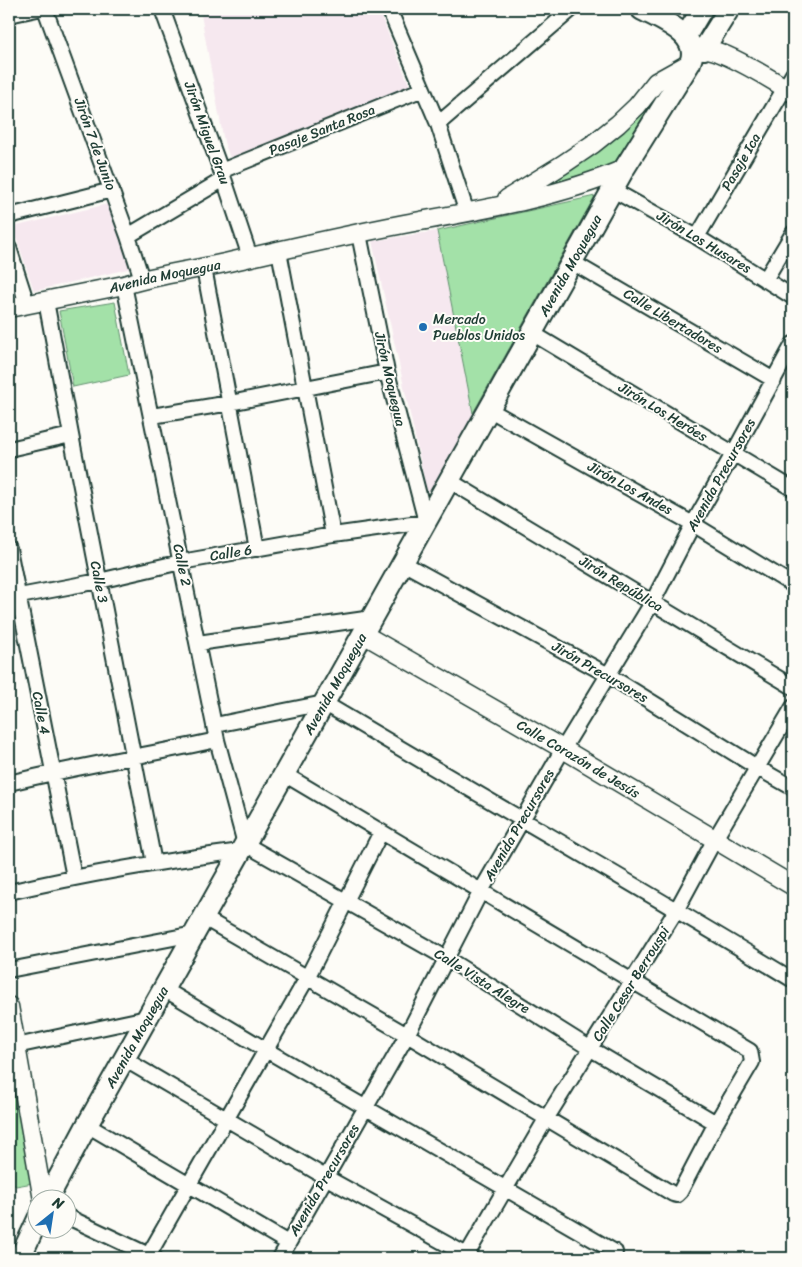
<svg xmlns="http://www.w3.org/2000/svg" width="802" height="1267" font-family="Sriracha,sans-serif">
  <rect width="100%" height="100%" fill="#fdfcf7"/>
  <filter id="ink" filterUnits="userSpaceOnUse"><feTurbulence type="fractalNoise" baseFrequency=".02" numOctaves="2"/><feDisplacementMap in="SourceGraphic" scale="10" xChannelSelector="R" yChannelSelector="G"/><feConvolveMatrix kernelMatrix="1 2 1 2 8 2 1 2 1" color-interpolation-filters="sRGB"/></filter>
  <g filter="url(#ink)">
    <!-- built -->
    <path fill="#f6e8ef" d="M200,9h178l33,80 -181,69 -6,-16z
      M112,203l20,65 -98,23 -21,-64z
      M437,231l36,182 -35,76 -11,2 -55,-250z"/>
    <!-- green -->
    <path fill="#a3e1a8" stroke="#618f6e" d="M659,92l-38,67 -10,11 -72,18z
      M595,196l-122,217 -36,-182z
      M115,302l14,73 -56,12 -14,-76z
      M9,1037l24,146 -17,3 -6,-4 -1,-8z"/>
    <g fill="none" stroke-linecap="round" stroke-linejoin="round">
      <defs>
        <path id="minor" d="M45,9l83,227 14,43
          M162,9l62,170 26,78
          M389,9l49,115 29,89
          M9,15l28,-6
          M438,124l134,-115
          M221,171l202,-82
          M613,190l84,47 96,60
          M9,216l103,-26
          M128,236l96,-57
          M697,237l96,-163
          M9,248l18,56
          M279,251l54,284
          M572,262l202,118
          M204,268l53,281
          M765,280l28,-47
          M124,285l93,455 28,104 201,114 145,91 125,74
          M46,301l25,134 83,428
          M532,333l261,156
          M490,410l203,114 100,61
          M152,416l78,-13 157,-31
          M9,449l62,-14
          M450,481l343,206
          M9,549l65,328
          M403,563l205,112 150,93 35,20
          M9,598l90,-17 82,-19 152,-27 93,-13 -39,-150 -28,-138
          M198,643l174,-25
          M215,725l109,-22c156,93 314,183 469,277
          M9,783c69,-17 139,-28 208,-43
          M9,892c77,-18 154,-31 232,-41
          M204,918l203,117 266,159 4,1 3,-3 36,-69 36,-61 -2,-11 -466,-277
          M9,970l185,-36
          M164,989l102,61 349,202
          M16,1046l131,-28
          M124,1059l203,119 145,80
          M87,1125l201,118
          M68,1217l87,41
          M147,1258l160,-280 74,-146
          M280,1258l127,-223 74,-144 82,-142 89,-146 41,-79 40,-70 60,-110
          M465,1258l81,-139 131,-210 38,-70 78,-132"/>
        <g id="tertiary">
          <path d="M693,51c3,0 8,-2 12,-2 17,0 71,33 88,44"/>
          <path d="M507,199l55,-34 31,-21 25,-20 19,-18 19,-24 34,-19"/>
          <path id="s1" d="M9,308l115,-23c32,-10 64,-14 96,-21 66,-15 133,-31 200,-43 67,-12 142,-25 204,-52"/>
          <path id="s2" d="M363,634l200,115 230,137"/>
          <path d="M9,1006l34,194"/>
        </g>
        <g id="secondary">
          <path d="M686,36l16,-27"/>
          <path d="M704,49l25,-40"/>
          <path id="s3" d="M47,1200l40,-75 537,-956 66,-106c12,-29 -30,-43 -49,-54"/>
          <path d="M20,1258l18,-39"/>
        </g>
      </defs>
      <!-- minor casing -->
      <use href="#minor" stroke="#1f3d34" stroke-width="18"/>
      <!-- tertiary casing -->
      <use href="#tertiary" stroke="#1f3d34" stroke-width="21"/>
      <!-- secondary casing -->
      <use href="#secondary" stroke="#1f3d34" stroke-width="24"/>
      <!-- minor -->
      <use href="#minor" stroke="#fdfcf7" stroke-width="14"/>
      <!-- tertiary -->
      <use href="#tertiary" stroke="#fdfcf7" stroke-width="18"/>
      <!-- secondary -->
      <use href="#secondary" stroke="#fdfcf7" stroke-width="20"/>
    </g>
  </g>
  <!-- markers -->
  <circle fill="#1f6fb2" stroke="#fdfcf7" stroke-width="2" cx="423" cy="327" r="5"/>
  <g text-anchor="middle" dominant-baseline="central" stroke-width="4" stroke-linejoin="round" paint-order="stroke">
    <!-- street labels -->
    <g font-size="14" fill="#1f3d34" stroke="#fdfcf7">
      <text transform="translate(322 130) rotate(-22)">Pasaje Santa Rosa</text>
      <text transform="translate(207 133) rotate(70)">Jirón Miguel Grau</text>
      <text transform="translate(95 144) rotate(70)">Jirón 7 de Junio</text>
      <text transform="translate(741 162) rotate(-60)">Pasaje Ica</text>
      <text transform="translate(704 242) rotate(31)">Jirón Los Husares</text>
      <text stroke="none"><textPath href="#s3" startOffset="1071">Avenida Moquegua</textPath></text>
      <text stroke="none"><textPath href="#s1" startOffset="159">Avenida Moquegua</textPath></text>
      <text transform="translate(673 321) rotate(31)">Calle Libertadores</text>
      <text transform="translate(390 379) rotate(77)">Jirón Moquegua</text>
      <text transform="translate(663 412) rotate(31)">Jirón Los Heróes</text>
      <text transform="translate(721 475) rotate(-61)">Avenida Precursores</text>
      <text transform="translate(630 488) rotate(29)">Jirón Los Andes</text>
      <text transform="translate(231 553) rotate(-9)">Calle 6</text>
      <text transform="translate(182 565) rotate(78)">Calle 2</text>
      <text transform="translate(99 582) rotate(79)">Calle 3</text>
      <text transform="translate(621 584) rotate(31)">Jirón República</text>
      <text transform="translate(600 672) rotate(30)">Jirón Precursores</text>
      <text stroke="none"><textPath href="#s3" startOffset="591">Avenida Moquegua</textPath></text>
      <text transform="translate(41 713) rotate(79)">Calle 4</text>
      <text stroke="none"><textPath href="#s2" startOffset="249">Calle Corazón de Jesús</textPath></text>
      <text transform="translate(519 825) rotate(-60)">Avenida Precursores</text>
      <text transform="translate(482 981) rotate(32)">Calle Vista Alegre</text>
      <text transform="translate(631 984) rotate(-58)">Calle Cesar Berrouspi</text>
      <text stroke="none"><textPath href="#s3" startOffset="186">Avenida Moquegua</textPath></text>
      <text transform="translate(324 1180) rotate(-60)">Avenida Precursores</text>
    </g>
    <!-- poi labels -->
    <g font-size="14" fill="#1f3d34" stroke="#fdfcf7" text-anchor="start">
      <text x="433" y="319">Mercado<tspan x="433" dy="16">Pueblos Unidos</tspan></text>
    </g>
  </g>
  <!-- margin -->
  <rect width="802" height="1267" fill="none" stroke="#fdfcf7" stroke-width="30"/>
  <rect x="15" y="15" width="772" height="1237" fill="none" stroke="#1f3d34" stroke-width="2" filter="url(#ink)"/>
  <!-- north arrow -->
  <g transform="translate(52 1214) rotate(30)"><circle r="24" fill="#fdfcf7" stroke="#a4b0a9"/>
  <path d="M0-4L9 19L0 12L-9 19Z" fill="#1f6fb2"/>
  <text y="-8" font-size="14" font-weight="bold" text-anchor="middle" fill="#1f3d34">N</text>
  </g>
</svg>
